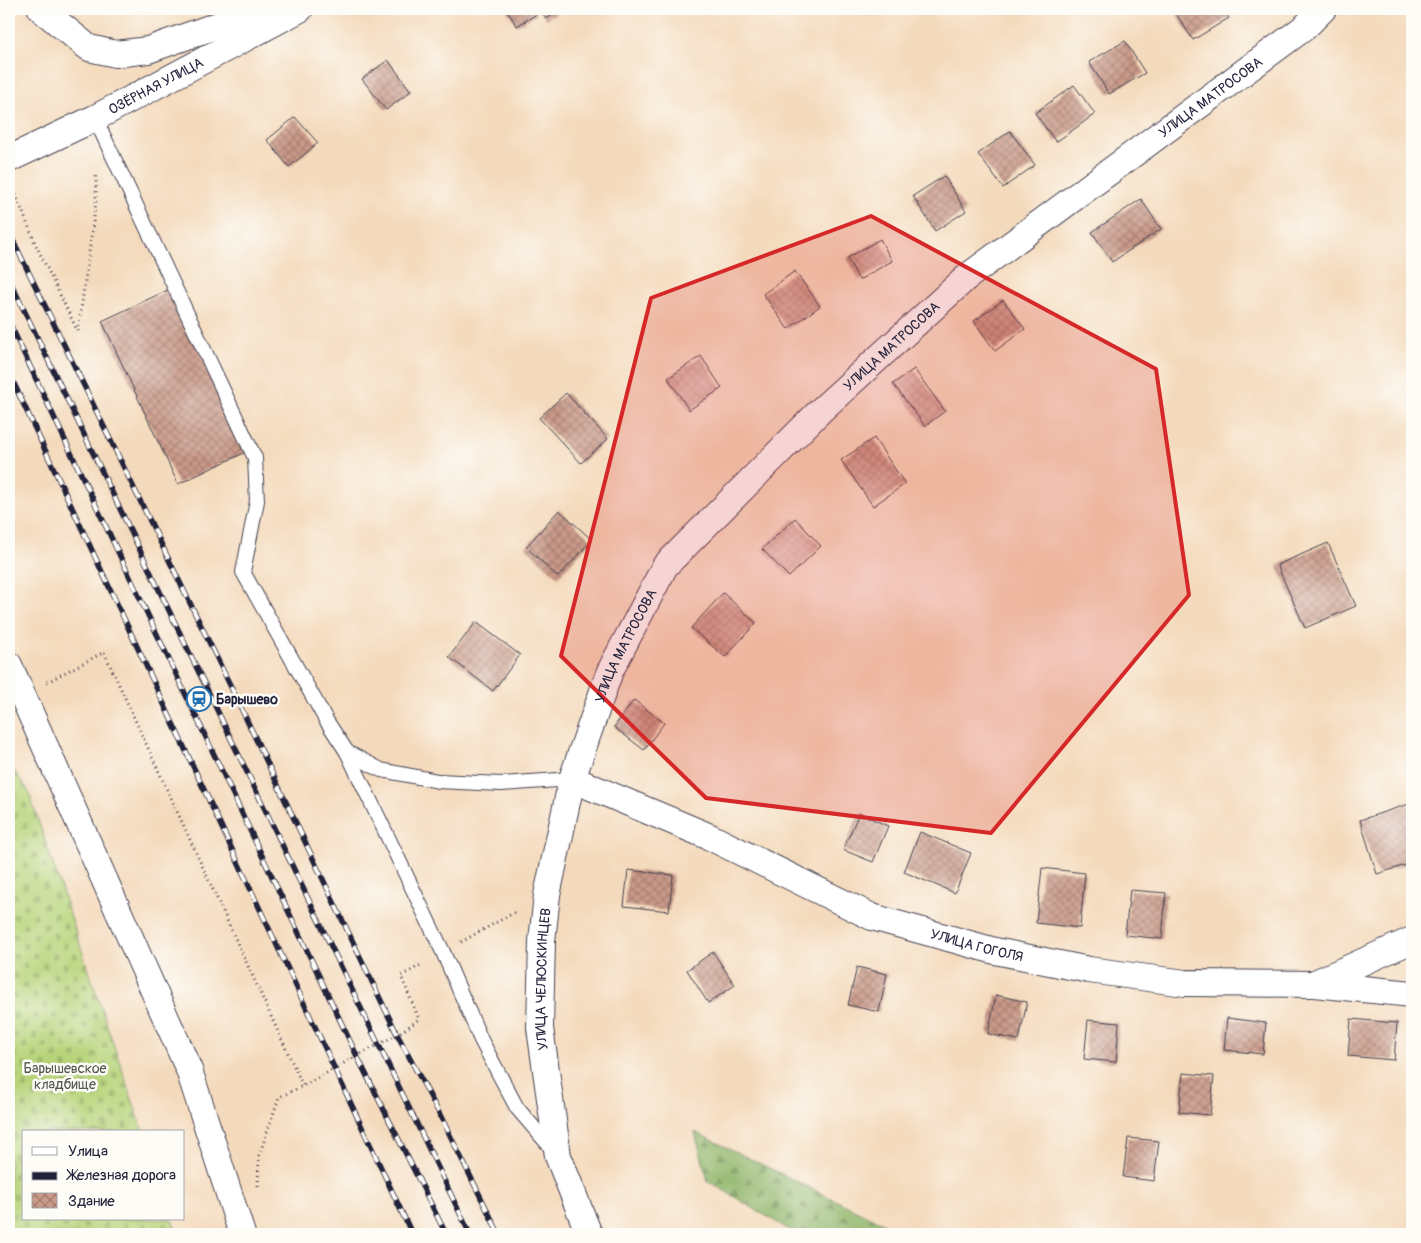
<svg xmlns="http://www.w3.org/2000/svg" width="1421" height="1243" font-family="Pangolin,sans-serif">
  <defs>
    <pattern id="forest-firs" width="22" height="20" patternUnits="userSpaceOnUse" patternTransform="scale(1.25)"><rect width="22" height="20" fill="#91b66a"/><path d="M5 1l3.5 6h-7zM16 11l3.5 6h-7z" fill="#769458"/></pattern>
    <pattern id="cemetery-stones" width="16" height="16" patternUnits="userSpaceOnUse" patternTransform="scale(1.25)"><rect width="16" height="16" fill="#b7d47a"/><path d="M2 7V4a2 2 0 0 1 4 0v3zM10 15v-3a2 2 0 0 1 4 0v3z" fill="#9db66a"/></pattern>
    <pattern id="building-cross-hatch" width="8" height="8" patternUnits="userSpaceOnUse" patternTransform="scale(1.25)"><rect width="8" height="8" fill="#ca9a89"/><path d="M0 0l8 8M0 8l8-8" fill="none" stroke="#a47d71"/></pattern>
  </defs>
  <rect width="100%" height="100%" fill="#fdfcf7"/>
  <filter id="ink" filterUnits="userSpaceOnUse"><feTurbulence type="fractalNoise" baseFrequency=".02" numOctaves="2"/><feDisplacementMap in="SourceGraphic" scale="10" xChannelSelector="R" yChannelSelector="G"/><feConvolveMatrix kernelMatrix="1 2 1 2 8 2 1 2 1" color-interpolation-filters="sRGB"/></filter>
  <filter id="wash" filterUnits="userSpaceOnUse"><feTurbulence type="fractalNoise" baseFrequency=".0096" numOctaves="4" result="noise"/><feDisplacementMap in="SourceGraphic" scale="20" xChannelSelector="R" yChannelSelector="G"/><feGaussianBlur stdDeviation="1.12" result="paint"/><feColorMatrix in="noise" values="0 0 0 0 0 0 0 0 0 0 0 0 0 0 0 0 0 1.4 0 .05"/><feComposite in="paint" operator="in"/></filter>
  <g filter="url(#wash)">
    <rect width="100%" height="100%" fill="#f4dabc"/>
    <!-- forest -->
    <path fill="url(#forest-firs)" stroke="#5a6c52" d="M695,1133v-1l210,102h-109l-88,-53z"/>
    <!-- cemetery -->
    <path fill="url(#cemetery-stones)" stroke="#6c7b5a" d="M9,764l19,26 115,342h-119v87h148l5,15h-168z"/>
    <g id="blocks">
      <!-- building -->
      <path fill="url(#building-cross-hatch)" d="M506,9h27l4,5 -20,12z
        M540,9h24l-18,10z
        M1173,9h50l6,9 -36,22z
        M1125,41l20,32 -36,21 -20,-32z
        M388,60l23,31 -25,19 -24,-31z
        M1074,85l21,29 -39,28 -21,-29z
        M295,117l23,26 -29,24 -22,-27z
        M1010,131l25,34 -32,23 -25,-34z
        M944,176l22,35 -31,20 -22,-35z
        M1141,199l20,30 -49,33 -20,-30z
        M880,239l12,22 -33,19 -12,-22z
        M795,271l25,35 -32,23 -25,-35z
        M172,288l76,163 -70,33 -76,-163z
        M1003,300l22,29 -30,22 -21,-30z
        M701,356l21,32 -33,22 -21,-32z
        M914,369l31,42 -20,15 -32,-42z
        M566,393l42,46 -27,24 -42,-45z
        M874,438l31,46 -32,22 -32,-46z
        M559,510l33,30 -34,37 -32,-30z
        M795,518l26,28 -32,31 -27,-28z
        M1328,543l28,63 -51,22 -28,-63z
        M723,593l33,30 -31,34 -34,-29z
        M476,622l44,33 -27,36 -44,-34z
        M634,700l30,23 -20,27 -30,-23z
        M1412,803v60l-35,11 -17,-54z
        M859,813l29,13 -15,36 -30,-12z
        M920,832l51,21 -16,40 -51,-21z
        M1042,868l43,5 -5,55 -44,-5z
        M628,870l45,5 -4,36 -45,-5z
        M1130,890l36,3 -4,46 -37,-4z
        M713,952l22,33 -27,18 -21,-33z
        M857,967l30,7 -8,38 -31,-7z
        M996,995l31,7 -8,38 -31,-6z
        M1227,1018l39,5 -3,31 -39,-4z
        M1351,1019l46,4 -3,37 -46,-4z
        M1088,1020l31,3 -3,39 -32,-3z
        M1183,1073l31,3 -4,39 -31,-3z
        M1128,1138l31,3 -5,40 -31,-4z"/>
    </g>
  </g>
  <g filter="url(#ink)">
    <use href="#blocks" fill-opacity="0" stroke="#423e4e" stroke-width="1"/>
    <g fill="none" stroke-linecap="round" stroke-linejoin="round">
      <defs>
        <path id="service" d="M95,118l160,340 2,43 -14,71 83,148 21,32 34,18 57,11 63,3 71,-5
          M347,752l96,200 38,88 36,68 37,43"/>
        <g id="minor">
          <path d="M41,9l48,39 27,6 32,-4 84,-30 43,1"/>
          <path id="s1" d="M9,159l86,-41 205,-109"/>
          <path d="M9,665l180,405 53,164"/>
          <path id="s2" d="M572,779l138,58 162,80 123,34 94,19 96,13 129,1 98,10"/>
          <path d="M1315,983l97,-43"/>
          <path id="s3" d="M589,1234l-31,-78 -18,-128 2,-87 5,-46 25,-116 38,-108 55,-105 155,-155 147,-134 338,-250 18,-18"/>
        </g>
      </defs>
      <!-- service casing -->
      <use href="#service" stroke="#423e4e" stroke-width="16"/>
      <!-- minor casing -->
      <use href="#minor" stroke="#423e4e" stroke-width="28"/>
      <!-- path -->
      <path stroke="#423e4e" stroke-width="3" stroke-dasharray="1 4" stroke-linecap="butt" d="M12,185l23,58 42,87
        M78,331l18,-129v-27
        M47,682l57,-30 199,434
        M461,942l56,-31
        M258,1186l1,-30 20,-59c26,-11 51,-26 76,-40 22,-12 44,-22 64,-38l-18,-43 22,-12"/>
      <!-- service -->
      <use href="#service" stroke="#fff" stroke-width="14"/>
      <!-- minor -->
      <use href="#minor" stroke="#fff" stroke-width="26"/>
      <defs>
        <path id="rail" d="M9,232l221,453 167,349 43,81 59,119
          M9,279l461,955
          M9,322l348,734 89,178
          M9,373l403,861"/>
      </defs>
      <!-- rail casing -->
      <use href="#rail" stroke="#22223b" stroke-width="5.5"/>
      <!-- rail -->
      <use href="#rail" stroke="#fdfcf7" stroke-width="4" stroke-dasharray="11" stroke-linecap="butt"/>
    </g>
  </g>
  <!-- marked area -->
  <path fill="#d62828" fill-opacity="0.2" stroke="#d62828" stroke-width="4" stroke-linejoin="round" d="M871,216l285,153 33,226 -198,238 -285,-35 -145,-142 90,-358z"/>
  <!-- icons -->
  <defs>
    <symbol id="station-ring" viewBox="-11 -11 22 22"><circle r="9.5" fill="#fdfcf7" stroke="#1f6fb2" stroke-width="1.5"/><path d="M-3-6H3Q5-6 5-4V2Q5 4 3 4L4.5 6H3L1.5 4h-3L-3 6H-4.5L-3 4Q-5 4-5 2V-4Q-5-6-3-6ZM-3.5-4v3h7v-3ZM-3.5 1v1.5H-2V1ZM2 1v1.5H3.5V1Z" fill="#1f6fb2"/></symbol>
  </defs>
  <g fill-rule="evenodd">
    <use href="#station-ring" x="185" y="685" width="28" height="28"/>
  </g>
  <g text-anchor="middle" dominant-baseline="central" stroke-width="5" stroke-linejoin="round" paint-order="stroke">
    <!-- street labels -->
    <g font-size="14" fill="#22223b" stroke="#fdfcf7">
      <text stroke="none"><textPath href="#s1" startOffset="164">ОЗЁРНАЯ УЛИЦА</textPath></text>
      <text stroke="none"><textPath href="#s3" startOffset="1419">УЛИЦА МАТРОСОВА</textPath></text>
      <text stroke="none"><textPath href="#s3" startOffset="1014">УЛИЦА МАТРОСОВА</textPath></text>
      <text stroke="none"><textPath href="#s3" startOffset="609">УЛИЦА МАТРОСОВА</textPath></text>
      <text stroke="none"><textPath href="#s2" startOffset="439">УЛИЦА ГОГОЛЯ</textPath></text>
      <text stroke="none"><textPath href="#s3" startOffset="262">УЛИЦА ЧЕЛЮСКИНЦЕВ</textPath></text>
    </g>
    <!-- poi labels -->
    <g font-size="14" font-weight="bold" fill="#22223b" stroke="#fdfcf7" text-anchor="start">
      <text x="216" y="699">Барышево</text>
    </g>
    <!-- park labels -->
    <g font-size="14" fill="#4f574e" stroke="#fdfcf7">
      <text x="65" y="1068">Барышевское<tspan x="65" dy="16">кладбище</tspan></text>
    </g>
  </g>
  <!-- margin -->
  <rect width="1421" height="1243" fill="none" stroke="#fdfcf7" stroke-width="30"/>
  <!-- legend -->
  <rect x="22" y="1130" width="162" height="90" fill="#fdfcf7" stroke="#a5a5ac"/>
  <rect x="32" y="1147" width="25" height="8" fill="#ffffff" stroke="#a5a5ac"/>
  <text x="68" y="1156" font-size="15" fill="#22223b">Улица</text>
  <rect x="32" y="1172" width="25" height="8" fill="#22223b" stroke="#a5a5ac"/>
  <text x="68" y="1180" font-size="15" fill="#22223b">Железная дорога</text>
  <rect x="32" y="1193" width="25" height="15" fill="url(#building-cross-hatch)" stroke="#a5a5ac"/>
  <text x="68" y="1206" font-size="15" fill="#22223b">Здание</text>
</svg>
